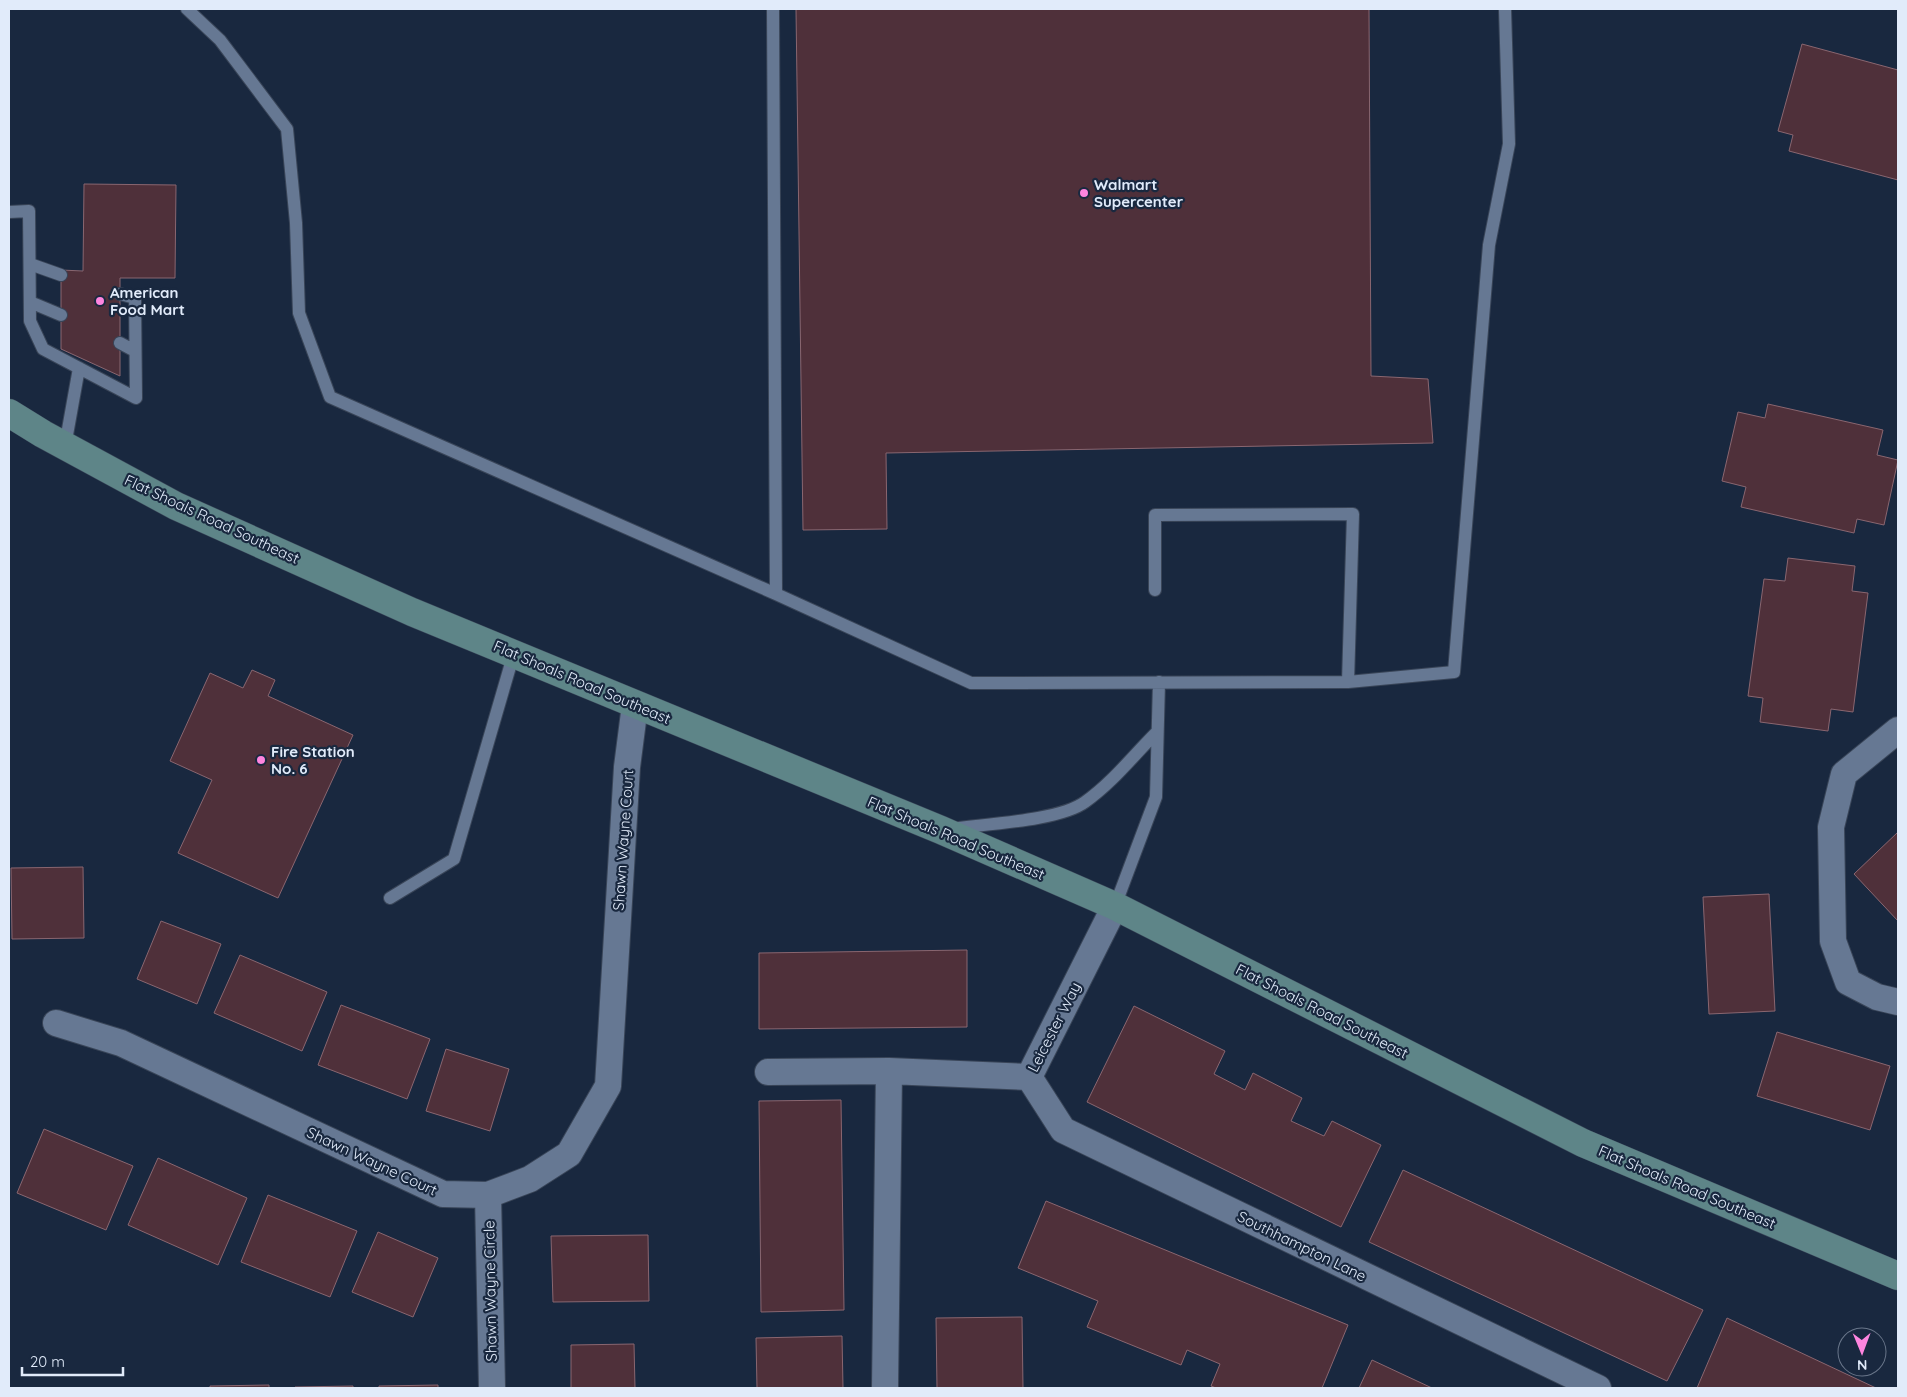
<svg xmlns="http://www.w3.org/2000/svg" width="1907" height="1397" font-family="Quicksand,sans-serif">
  <rect width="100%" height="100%" fill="#19283f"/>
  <!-- building -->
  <path fill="#4f303a" stroke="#896670" d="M796,9h573l2,367 57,3 5,64 -547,10 1,76 -84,1z
    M1802,44l96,26v110l-109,-29 4,-16 -15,-4z
    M84,184l92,1 -1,93h-55v98l-59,-27v-79l22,1z
    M1768,404l115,26 -6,25 21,5 -14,65 -27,-6 -3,14 -113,-26 5,-20 -24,-6 16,-69 27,6z
    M1788,558l67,8 -3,25 16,2 -15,119 -22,-3 -3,22 -68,-9 3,-24 -15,-2 16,-117 21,2z
    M252,670l23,10 -7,16 85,39 -75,163 -100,-45 34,-73 -42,-19 40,-88 33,15z
    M1898,832v89l-44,-47z
    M83,867l1,71 -72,1 -1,-71z
    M1769,894l6,117 -66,3 -6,-117z
    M161,921l60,23 -24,60 -60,-25z
    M967,950v77l-208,2v-76z
    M240,955l87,37 -25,59 -88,-38z
    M341,1005l89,34 -23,60 -89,-34z
    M1134,1006l91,45 -11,23 31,16 8,-17 49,25 -11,23 33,15 8,-15 49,24 -40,82 -254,-125z
    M1777,1032l113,34 -20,64 -113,-34z
    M446,1049l63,20 -19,62 -64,-20z
    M841,1100l3,210 -83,2 -2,-211z
    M44,1129l89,37 -27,64 -89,-37z
    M158,1158l89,40 -29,67 -90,-40z
    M1403,1170l300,140 -36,71 -298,-139z
    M268,1195l89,36 -27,66 -89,-35z
    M1046,1201l302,124 -26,63h-106l-5,-2 9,-22 -33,-14 -6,15 -94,-38 11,-26 -80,-33z
    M378,1232l60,26 -25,59 -61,-25z
    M648,1235l1,66 -96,1 -2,-66z
    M1022,1317l1,71h-86l-1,-70z
    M1727,1318l149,70h-179z
    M842,1336l1,52h-86l-1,-50z
    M634,1344l1,44h-64v-43z
    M1372,1360l60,28h-73z
    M269,1385v3h-59v-2z
    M438,1385v3h-59v-2z
    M353,1386v2h-58v-1z"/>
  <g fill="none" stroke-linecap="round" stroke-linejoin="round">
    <defs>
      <path id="lane" d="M187,9l33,31 67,89 9,94 3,90 31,84 446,197 195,89 377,-1 106,-10 35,-427 20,-101 -4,-135
        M773,9l3,585
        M9,212l20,-1 1,110 13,28 93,49 -1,-100 -15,-4
        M30,264l31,11
        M30,302l31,13
        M120,343l15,8
        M65,446l14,-78
        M1155,590v-75l198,-1 -5,168
        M950,829c34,-5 109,-8 135,-27 27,-19 48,-46 71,-69
        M390,898l64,-39 60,-206
        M1115,906l41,-109 3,-115"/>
      <path id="street" d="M1898,730l-54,44 -13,53 2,114 15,41 29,15 21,5
        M56,1023l65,20 322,151 45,1 42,-16 39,-25 39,-68 19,-319 8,-62
        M768,1072l121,-1 140,6 86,-171
        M1029,1077l34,53 535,258
        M488,1195l4,193
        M885,1388l4,-317"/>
      <path id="secondary" d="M9,413l34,21 133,72 236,106 529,218 174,76 468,237 315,133"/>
    </defs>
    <!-- lane casing -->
    <use href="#lane" stroke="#394558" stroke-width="14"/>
    <!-- street casing -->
    <use href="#street" stroke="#394558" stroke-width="28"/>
    <!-- secondary casing -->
    <use href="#secondary" stroke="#394558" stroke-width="29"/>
    <!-- lane -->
    <use href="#lane" stroke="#667893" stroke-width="12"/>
    <!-- street -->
    <use href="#street" stroke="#667893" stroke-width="26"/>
    <!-- secondary -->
    <use href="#secondary" stroke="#5e8588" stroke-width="28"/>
  </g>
  <!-- markers -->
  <g fill="#fe85df" stroke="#19283f" stroke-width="2">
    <circle cx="1084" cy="193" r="5"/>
    <circle cx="100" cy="301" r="5"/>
    <circle cx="261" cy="760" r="5"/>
  </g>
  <g text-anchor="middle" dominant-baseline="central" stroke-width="4.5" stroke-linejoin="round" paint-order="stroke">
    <!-- poi labels -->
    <g font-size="15" font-weight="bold" fill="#e1ebfa" stroke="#19283f" text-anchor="start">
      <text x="1094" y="184">Walmart<tspan x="1094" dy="17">Supercenter</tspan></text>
      <text x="110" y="292">American<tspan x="110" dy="17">Food Mart</tspan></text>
      <text x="271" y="751">Fire Station<tspan x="271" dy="17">No. 6</tspan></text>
    </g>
    <!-- street labels -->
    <g font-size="15" fill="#e1ebfa" stroke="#19283f">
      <text transform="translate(212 519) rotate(25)">Flat Shoals Road Southeast</text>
      <text transform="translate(582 682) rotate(23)">Flat Shoals Road Southeast</text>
      <text transform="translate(956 838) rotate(23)">Flat Shoals Road Southeast</text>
      <text transform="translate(623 840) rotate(-86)">Shawn Wayne Court</text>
      <text transform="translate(1322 1011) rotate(27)">Flat Shoals Road Southeast</text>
      <text transform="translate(1054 1027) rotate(-63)">Leicester Way</text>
      <text transform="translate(372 1161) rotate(25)">Shawn Wayne Court</text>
      <text transform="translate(1687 1187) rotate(23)">Flat Shoals Road Southeast</text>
      <text transform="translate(1302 1246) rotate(26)">Southhampton Lane</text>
      <text transform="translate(490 1291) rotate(-91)">Shawn Wayne Circle</text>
    </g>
  </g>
  <!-- border -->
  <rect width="1907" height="1397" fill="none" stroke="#e1ebfa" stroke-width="20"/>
  <!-- north arrow -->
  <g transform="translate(1862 1352) rotate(179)"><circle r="24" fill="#19283f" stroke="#69768a"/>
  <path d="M0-4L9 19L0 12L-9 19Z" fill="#fe85df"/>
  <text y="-8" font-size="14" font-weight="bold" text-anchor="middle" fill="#e1ebfa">N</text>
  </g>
  <!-- scale -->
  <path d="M22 1367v8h101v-8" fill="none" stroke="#e1ebfa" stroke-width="2.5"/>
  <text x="30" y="1367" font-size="15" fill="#e1ebfa" stroke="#19283f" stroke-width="4" paint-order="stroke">20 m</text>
</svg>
